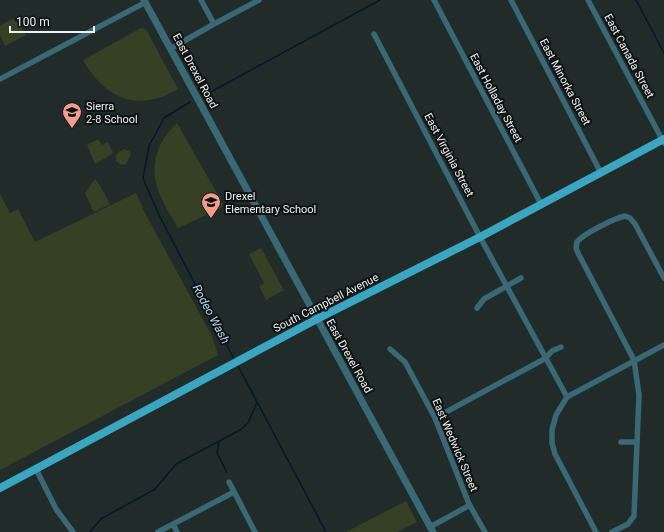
<svg xmlns="http://www.w3.org/2000/svg" width="664" height="532" font-family="Roboto,sans-serif">
  <rect width="100%" height="100%" fill="#212b2a"/>
  <!-- green -->
  <path fill="#354024" d="M12,19l7,3 7,13 -21,11 -5,-11v-9z
    M141,28l5,1 32,60c-40,24 -73,10 -95,-29z
    M177,123l46,81 -2,4 -43,20c-7,-12 -15,-25 -20,-38 -9,-25 0,-50 19,-67z
    M98,139l4,6 6,-3 5,10 -1,2 -17,10 -8,-19z
    M124,149l5,2 2,3 -5,10 -5,1 -5,-4c-1,-6 2,-9 8,-12z
    M95,179l4,5 11,20 -16,8 -9,-19z
    M136,193l10,22 66,121 6,19 -218,115v-276l10,19 8,-4 17,33z
    M261,248l23,42 -18,10 -7,-14 5,-3 -15,-29z
    M406,501l11,21 -20,10h-51z"/>
  <g fill="none" stroke-linecap="round" stroke-linejoin="round">
    <!-- stream -->
    <path stroke="#02192c" stroke-width="1.5" d="M636,0l28,53
      M205,95l175,-95
      M190,102l-26,16 -15,28 -6,32 15,35 77,148
      M238,366l88,166
      M219,442l-2,11 10,20
      M90,532l11,-13 54,-30 21,-25 64,-34 8,-7 9,-21"/>
    <!-- minor -->
    <path stroke="#3a6975" stroke-width="5.5" d="M201,0l13,24
      M434,0l107,204
      M511,0l90,173
      M588,0l76,143
      M374,34l106,203 87,160
      M170,49l44,-25 45,-24
      M0,79l146,-77
      M477,308l7,-9 37,-21
      M390,349l15,13 30,56 34,86 16,28
      M435,418l111,-60 6,-7 9,-4
      M621,442h16
      M36,469l20,40 17,23
      M229,482l26,50
      M173,524l4,8
      M430,527l40,-22
      M158,532l76,-40
      M596,532l-41,-78 -3,-11v-13l4,-15 11,-18 97,-52
      M612,532l16,-8 6,-8 5,-121 -5,-35 -56,-107 -2,-5 1,-6c6,-8 38,-24 48,-26l5,2 5,6 29,54"/>
    <!-- tertiary -->
    <path stroke="#3a6975" stroke-width="7" d="M144,0l289,532"/>
    <!-- primary -->
    <path stroke="#39a7c1" stroke-width="8" d="M0,488l317,-169 163,-82 184,-98"/>
  </g>
  <!-- icons -->
  <defs>
    <symbol id="school-pin" viewBox="-11 -11 22 30"><path d="M0 17L-7.5 6A9.5 9.5 0 1 1 7.5 6Z" fill="#f49e89" stroke="#0e1212"/><path d="M0-5L7-2L0 1L-7-2ZM-4 1L0 2.5L4 1V4Q0 6-4 4Z" fill="#111"/></symbol>
  </defs>
  <g fill-rule="evenodd">
    <use href="#school-pin" x="61" y="101" width="22" height="30"/>
    <use href="#school-pin" x="200" y="191" width="22" height="30"/>
  </g>
  <g text-anchor="middle" dominant-baseline="central" stroke-width="4" stroke-linejoin="round" paint-order="stroke">
    <!-- street labels -->
    <g font-size="11" fill="#edf3f2" stroke="#0e1212">
      <text transform="translate(629 56) rotate(62)">East Canada Street</text>
      <text transform="translate(195 71) rotate(62)">East Drexel Road</text>
      <text transform="translate(565 82) rotate(62)">East Minorka Street</text>
      <text transform="translate(496 98) rotate(62)">East Holladay Street</text>
      <text transform="translate(449 155) rotate(62)">East Virginia Street</text>
      <text transform="translate(326 303) rotate(-27)">South Campbell Avenue</text>
      <text transform="translate(349 356) rotate(61)">East Drexel Road</text>
      <text transform="translate(455 445) rotate(67)">East Wedwick Street</text>
    </g>
    <!-- poi labels -->
    <g font-size="11" fill="#edf3f2" stroke="#0e1212" text-anchor="start">
      <text x="86" y="106">Sierra<tspan x="86" dy="13">2-8 School</tspan></text>
      <text x="225" y="196">Drexel<tspan x="225" dy="13">Elementary School</tspan></text>
    </g>
    <!-- water labels -->
    <g font-size="12" font-style="italic" fill="#b7d8f7" stroke="#0e1212">
      <text transform="translate(211 314) rotate(62)">Rodeo Wash</text>
    </g>
  </g>
  <!-- scale -->
  <path d="M10 26v6h84v-6" fill="none" stroke="#edf3f2" stroke-width="2"/>
  <text x="16" y="26" font-size="12" fill="#edf3f2" stroke="#0e1212" stroke-width="3" paint-order="stroke">100 m</text>
</svg>
